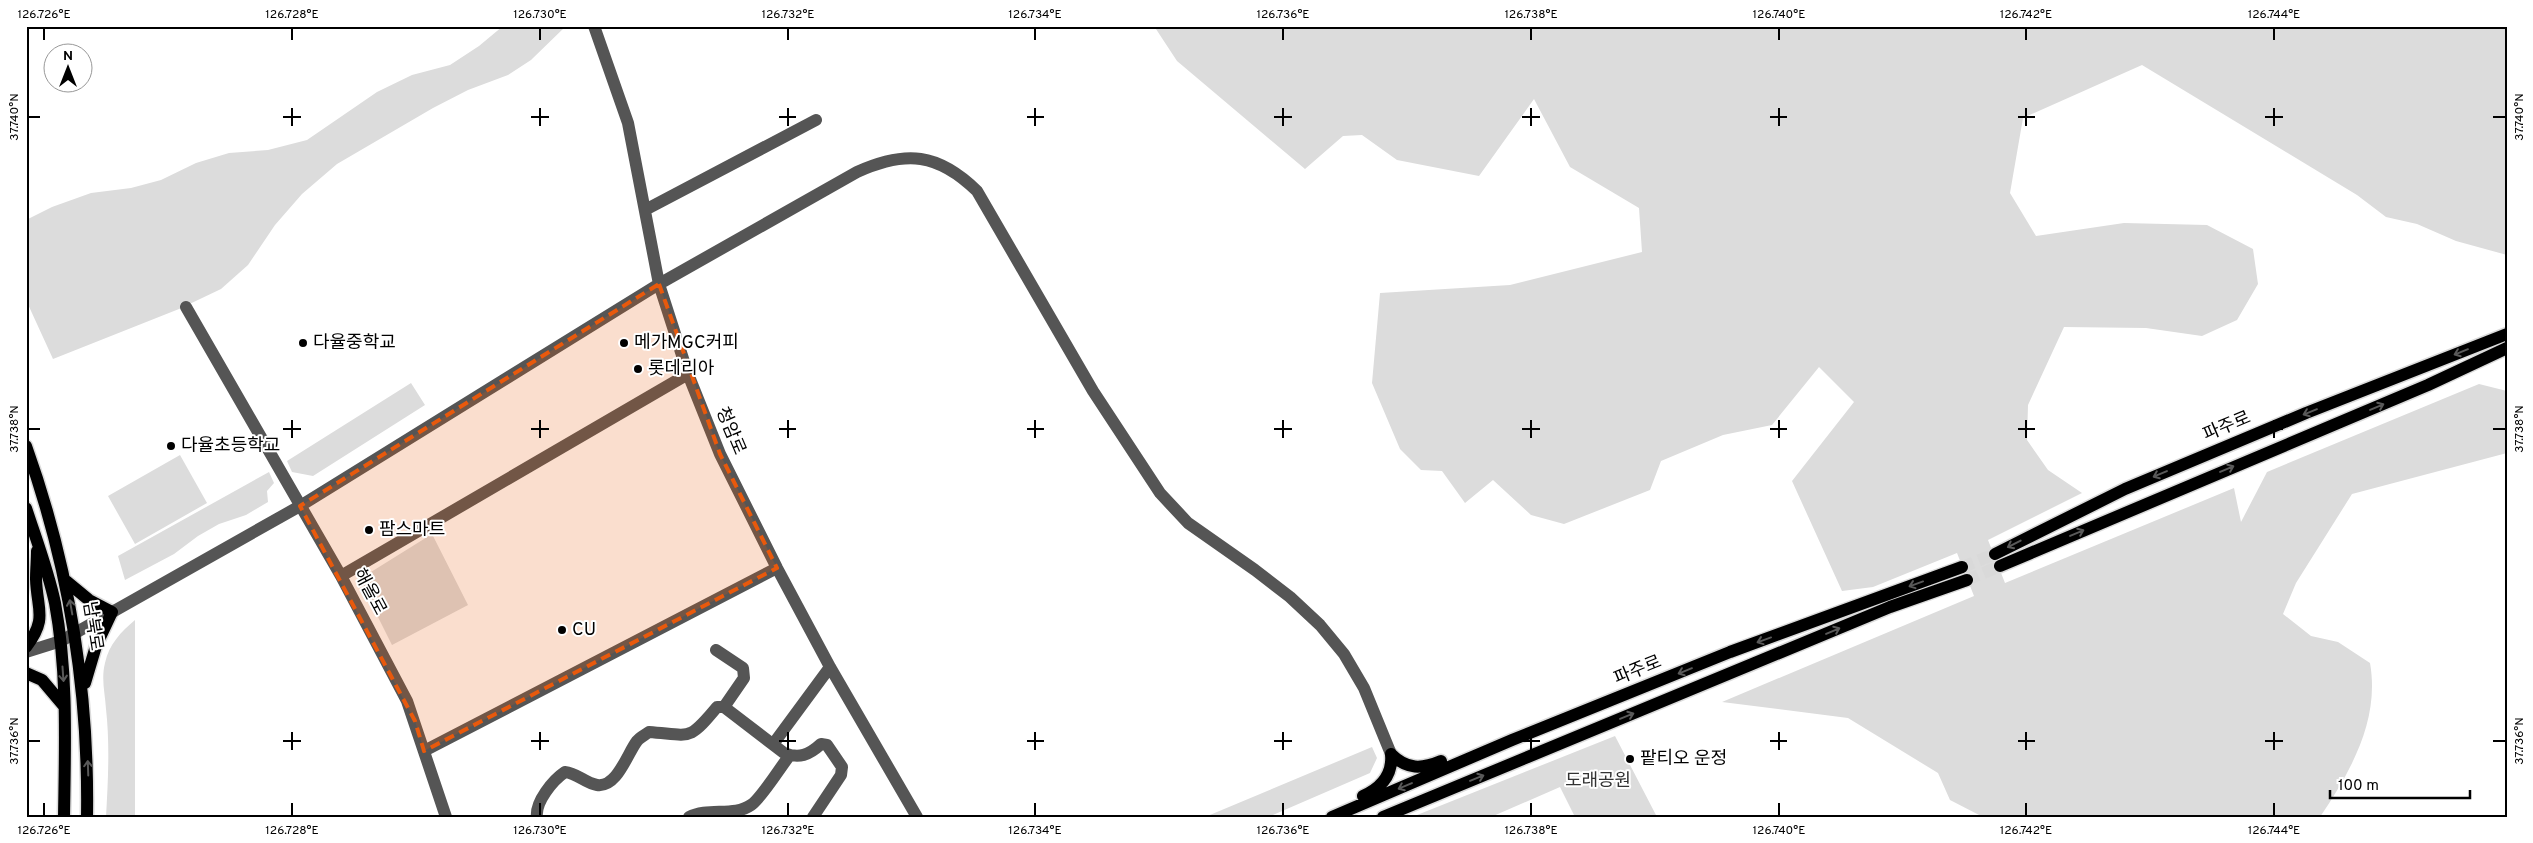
<svg xmlns="http://www.w3.org/2000/svg" width="2533" height="843" font-family="Overpass,'Noto Sans KR',sans-serif">
  <rect width="100%" height="100%" fill="#fff"/>
  <!-- green -->
  <path fill="#dcdcdc" d="M503,26h63l-35,34 -23,15 -40,15 -35,18 -96,56 -35,30 -27,31 -27,40 -27,24 -42,20 -126,50 -27,-59v-80l26,-13 39,-14 40,-5 30,-8 35,-17 33,-10 39,-3 39,-10 70,-48 35,-17 38,-10 29,-19z
    M1154,26h1348l5,5v224l-51,-14 -39,-17 -31,-7 -29,-22 -215,-130 -119,53 -13,75 26,43 88,-13 83,2 46,24 5,35 -21,36 -35,16 -56,-8 -82,-1 -36,78 -1,35 21,30 34,23 -94,47 17,43 229,-95 7,34 26,-50 212,-88 28,7v62l-155,41 -56,89 -13,31 28,22 27,6 32,21c10,57 -19,108 -50,154h-337l-33,-17 -12,-27 -90,-55 -126,-16 252,-106 -17,-43 -84,34 -31,4 -50,-110 62,-79 -35,-35 -47,58 -49,10 -62,26 -11,29 -86,34 -33,-9 -38,-35 -28,23 -23,-32 -21,-1 -21,-21 -28,-66 8,-90 130,-8 132,-33 -3,-44 -69,-41 -36,-68 -55,77 -82,-16 -35,-25 -19,1 -38,33 -128,-108z
    M411,383l14,22 -112,71 -21,-4 -5,-11z
    M180,455l27,48 -72,41 -27,-48z
    M269,472l5,11 -7,8 1,11 -22,13 -27,9 -21,12 -24,18 -49,26 -7,-24z
    M432,534l36,71 -76,40 -29,-58 8,-15z
    M135,620v197h-29c2,-35 4,-73 0,-108 -1,-16 -5,-30 -1,-46 4,-19 16,-31 30,-43z
    M1615,736l42,81h-82l-15,-30 -69,30h-79z
    M1372,747l5,11 -7,15 -102,44h-63z"/>
  <g fill="none" stroke-linecap="round" stroke-linejoin="round">
    <!-- major-tunnel -->
    <path stroke="#d9d9d9" stroke-width="12" stroke-dasharray="12 6" stroke-linecap="butt" d="M1962,567l33,-13
      M1967,580l33,-14"/>
    <defs>
      <path id="major" d="M26,446c43,120 63,243 61,371
        M26,508c10,31 22,62 29,95 13,70 10,143 9,214
        M1995,554l130,-65 181,-76 201,-79
        M2000,566l428,-181 79,-37
        M66,581l23,19 23,12 -16,34 -11,37
        M26,647c22,-29 11,-37 10,-68 0,-9 1,-19 1,-28
        M26,673l16,7 22,26
        M1391,754c16,16 31,15 50,7
        M1363,796c18,-8 30,-21 28,-42
        M1332,817l180,-77 218,-88 232,-85
        M1383,817l507,-210 77,-27"/>
    </defs>
    <!-- major casing -->
    <use href="#major" stroke="#dbdbdb" stroke-width="15"/>
    <!-- minor -->
    <path stroke="#555" stroke-width="12" d="M594,26l34,97 31,161 29,90 32,80 57,114 53,99 87,150
      M645,210l171,-90
      M186,307l155,269 66,125 39,116
      M341,576l347,-202
      M716,650l27,18 1,10 -20,29
      M26,652l35,-11 239,-135 359,-222 198,-112c49,-22 81,-19 120,19l116,200 67,102 28,30 67,47 35,27 30,28 24,29 20,34 27,66
      M774,743l56,-76
      M424,751l353,-183
      M537,817c-2,-15 16,-37 28,-45 12,1 20,11 32,13 20,3 30,-31 40,-44 3,-4 8,-6 12,-9 42,3 39,10 68,-25h7l60,46c15,6 25,2 37,-9l6,1 15,22 -1,8 -28,42
      M689,817c19,-10 45,0 62,-12 10,-6 30,-39 39,-50"/>
    <!-- major -->
    <use href="#major" stroke="#000" stroke-width="12"/>
  </g>
  <!-- one-way arrows -->
  <defs><path id="oneway-shaft" d="M-6 0H5M1.5-3L5.5 0L1.5 3" fill="none" stroke-width="1.6" stroke-linecap="round" stroke-linejoin="round" transform="scale(1.25)"/></defs>
  <g stroke="#595959">
    <use href="#oneway-shaft" transform="translate(2461 352) rotate(158)"/>
    <use href="#oneway-shaft" transform="translate(2377 407) rotate(-23)"/>
    <use href="#oneway-shaft" transform="translate(2310 412) rotate(158)"/>
    <use href="#oneway-shaft" transform="translate(2227 469) rotate(-23)"/>
    <use href="#oneway-shaft" transform="translate(2160 474) rotate(157)"/>
    <use href="#oneway-shaft" transform="translate(2077 533) rotate(-23)"/>
    <use href="#oneway-shaft" transform="translate(2014 544) rotate(153)"/>
    <use href="#oneway-shaft" transform="translate(1916 584) rotate(160)"/>
    <use href="#oneway-shaft" transform="translate(71 607) rotate(-100)"/>
    <use href="#oneway-shaft" transform="translate(1833 631) rotate(-23)"/>
    <use href="#oneway-shaft" transform="translate(1764 640) rotate(160)"/>
    <use href="#oneway-shaft" transform="translate(1685 671) rotate(158)"/>
    <use href="#oneway-shaft" transform="translate(63 674) rotate(86)"/>
    <use href="#oneway-shaft" transform="translate(1627 716) rotate(-22)"/>
    <use href="#oneway-shaft" transform="translate(88 768) rotate(-92)"/>
    <use href="#oneway-shaft" transform="translate(1477 778) rotate(-22)"/>
    <use href="#oneway-shaft" transform="translate(1405 786) rotate(157)"/>
  </g>
  <!-- marked area -->
  <path fill="#e8590c" fill-opacity="0.2" stroke="#e8590c" stroke-width="4" stroke-dasharray="10 6" stroke-linejoin="round" d="M659,284l61,170 57,114 -353,183 -9,-30 -115,-215z"/>
  <!-- ticks -->
  <path fill="none" stroke="#000" stroke-width="2" d="M44,28v12M292,28v12M540,28v12M788,28v12M1035,28v12M1283,28v12M1531,28v12M1779,28v12M2026,28v12M2274,28v12M292,108v18M540,108v18M788,108v18M1035,108v18M1283,108v18M1531,108v18M1779,108v18M2026,108v18M2274,108v18M28,117h12M283,117h18M531,117h18M779,117h17M1027,117h17M1274,117h18M1522,117h18M1770,117h17M2018,117h17M2265,117h18M2493,117h13M292,420v18M540,420v18M788,420v18M1035,420v18M1283,420v18M1531,420v18M1779,420v18M2026,420v18M2274,420v18M28,429h12M283,429h18M531,429h18M779,429h17M1027,429h17M1274,429h18M1522,429h18M1770,429h17M2018,429h17M2265,429h18M2493,429h13M292,732v18M540,732v18M788,732v18M1035,732v18M1283,732v18M1531,732v18M1779,732v18M2026,732v18M2274,732v18M28,741h12M283,741h18M531,741h18M779,741h17M1027,741h17M1274,741h18M1522,741h18M1770,741h17M2018,741h17M2265,741h18M2493,741h13M44,803v13M292,803v13M540,803v13M788,803v13M1035,803v13M1283,803v13M1531,803v13M1779,803v13M2026,803v13M2274,803v13"/>
  <!-- markers -->
  <g fill="#000" stroke="#fff" stroke-width="2">
    <circle cx="303" cy="343" r="5"/>
    <circle cx="624" cy="343" r="5"/>
    <circle cx="638" cy="369" r="5"/>
    <circle cx="171" cy="446" r="5"/>
    <circle cx="369" cy="530" r="5"/>
    <circle cx="562" cy="630" r="5"/>
    <circle cx="1630" cy="759" r="5"/>
  </g>
  <g text-anchor="middle" dominant-baseline="central" stroke-width="4" stroke-linejoin="round" paint-order="stroke">
    <!-- poi labels -->
    <g font-size="18" fill="#000" stroke="#fff" text-anchor="start">
      <text x="313" y="343">다율중학교</text>
      <text x="634" y="343">메가MGC커피</text>
      <text x="648" y="369">롯데리아</text>
      <text x="181" y="446">다율초등학교</text>
      <text x="379" y="530">팜스마트</text>
      <text x="572" y="630">CU</text>
      <text x="1640" y="759">팥티오 운정</text>
    </g>
    <!-- street labels -->
    <g font-size="18" fill="#000" stroke="#fff">
      <text transform="translate(2227 427) rotate(-23)">파주로</text>
      <text transform="translate(730 431) rotate(67)">청암로</text>
      <text transform="translate(369 592) rotate(62)">해올로</text>
      <text transform="translate(92 626) rotate(81)">남북로</text>
      <text transform="translate(1638 671) rotate(-22)">파주로</text>
    </g>
    <!-- park labels -->
    <g font-size="18" fill="#333" stroke="#fff">
      <text x="1598" y="781">도래공원</text>
    </g>
  </g>
  <!-- border -->
  <rect width="2533" height="843" fill="none" stroke="#ffffff" stroke-width="55"/>
  <!-- north arrow -->
  <g transform="translate(68 68)"><circle r="24" fill="#ffffff" stroke="#999999"/>
  <path d="M0-4L9 19L0 12L-9 19Z" fill="#000000"/>
  <text y="-8" font-size="14" font-weight="bold" text-anchor="middle" fill="#000000">N</text>
  </g>
  <!-- scale -->
  <path d="M2330 790v8h140v-8" fill="none" stroke="#000000" stroke-width="2.5"/>
  <text x="2338" y="790" font-size="15" fill="#000000" stroke="#ffffff" stroke-width="4" paint-order="stroke">100 m</text>
  <rect x="28" y="28" width="2478" height="788" fill="none" stroke="#000" stroke-width="2"/>
  <g font-size="12" text-anchor="middle" fill="#000">
    <text x="44" y="18">126.726°E</text>
    <text x="292" y="18">126.728°E</text>
    <text x="540" y="18">126.730°E</text>
    <text x="788" y="18">126.732°E</text>
    <text x="1035" y="18">126.734°E</text>
    <text x="1283" y="18">126.736°E</text>
    <text x="1531" y="18">126.738°E</text>
    <text x="1779" y="18">126.740°E</text>
    <text x="2026" y="18">126.742°E</text>
    <text x="2274" y="18">126.744°E</text>
    <text transform="translate(14 117) rotate(-90)" y="4">37.740°N</text>
    <text transform="translate(2519 117) rotate(-90)" y="4">37.740°N</text>
    <text transform="translate(14 429) rotate(-90)" y="4">37.738°N</text>
    <text transform="translate(2519 429) rotate(-90)" y="4">37.738°N</text>
    <text transform="translate(14 741) rotate(-90)" y="4">37.736°N</text>
    <text transform="translate(2519 741) rotate(-90)" y="4">37.736°N</text>
    <text x="44" y="834">126.726°E</text>
    <text x="292" y="834">126.728°E</text>
    <text x="540" y="834">126.730°E</text>
    <text x="788" y="834">126.732°E</text>
    <text x="1035" y="834">126.734°E</text>
    <text x="1283" y="834">126.736°E</text>
    <text x="1531" y="834">126.738°E</text>
    <text x="1779" y="834">126.740°E</text>
    <text x="2026" y="834">126.742°E</text>
    <text x="2274" y="834">126.744°E</text>
  </g>
</svg>
